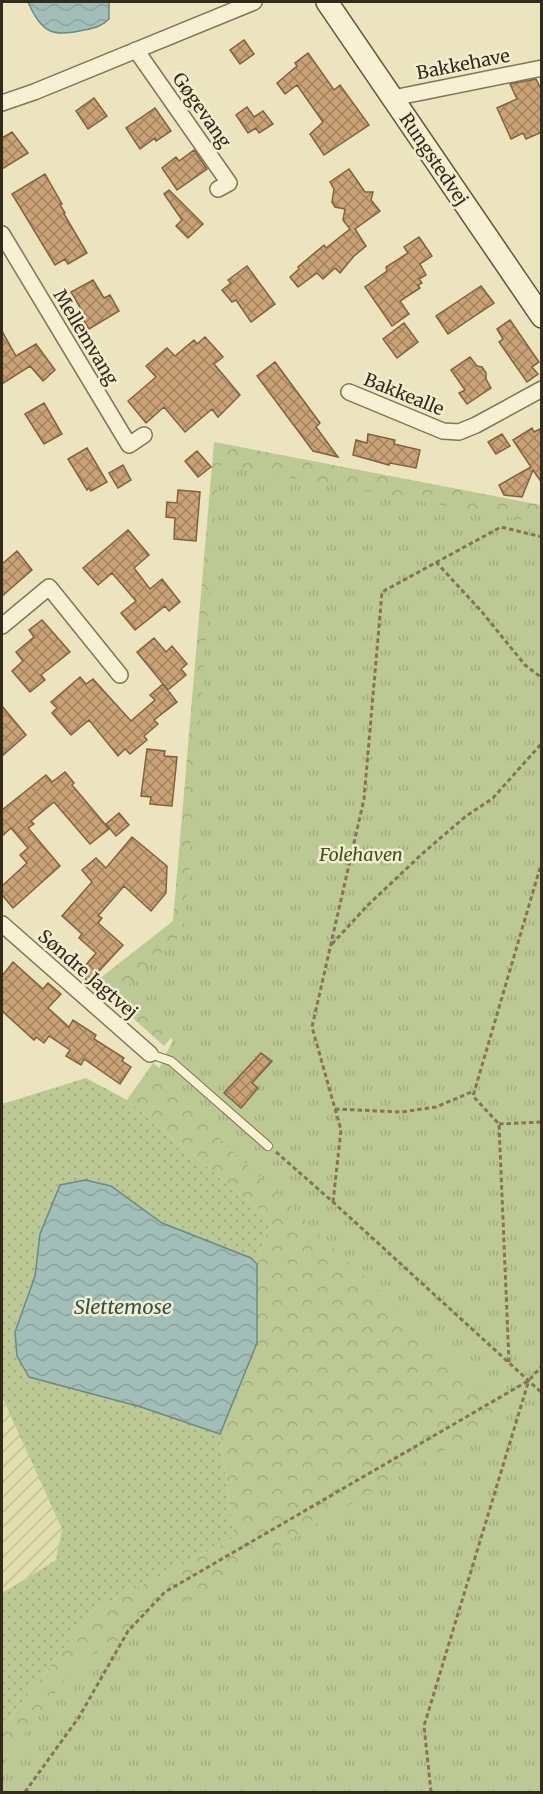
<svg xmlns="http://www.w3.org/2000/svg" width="543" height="1794" font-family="Merriweather,serif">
  <defs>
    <pattern id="farmland-furrows" width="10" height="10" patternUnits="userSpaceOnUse" patternTransform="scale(1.5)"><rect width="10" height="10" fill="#e1dead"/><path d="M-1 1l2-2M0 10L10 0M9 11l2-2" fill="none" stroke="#c2bf94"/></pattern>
    <pattern id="grass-dots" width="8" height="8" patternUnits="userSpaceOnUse" patternTransform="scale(1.5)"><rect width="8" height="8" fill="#bdc994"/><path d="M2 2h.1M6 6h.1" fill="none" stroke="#a3ad7f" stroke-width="1.8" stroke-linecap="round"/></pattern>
    <pattern id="forest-crowns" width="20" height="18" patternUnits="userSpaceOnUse" patternTransform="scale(1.5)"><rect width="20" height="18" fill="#bdc994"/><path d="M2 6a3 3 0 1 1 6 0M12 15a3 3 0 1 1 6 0" fill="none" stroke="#a3ad7f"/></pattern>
    <pattern id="park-tufts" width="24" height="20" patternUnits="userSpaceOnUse" patternTransform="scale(1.5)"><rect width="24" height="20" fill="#bdc994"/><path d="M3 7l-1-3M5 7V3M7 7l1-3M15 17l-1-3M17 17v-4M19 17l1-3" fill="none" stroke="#a3ad7f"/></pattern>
    <pattern id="water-waves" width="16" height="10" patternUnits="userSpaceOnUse" patternTransform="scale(1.5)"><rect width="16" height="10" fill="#a2beb9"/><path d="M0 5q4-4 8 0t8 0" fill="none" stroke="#8ca39e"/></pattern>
    <pattern id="building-cross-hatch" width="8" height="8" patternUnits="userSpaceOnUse" patternTransform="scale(1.5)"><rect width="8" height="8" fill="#c9a276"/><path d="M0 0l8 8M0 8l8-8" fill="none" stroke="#a48460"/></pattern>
  </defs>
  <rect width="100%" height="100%" fill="#ece3bf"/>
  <!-- farmland -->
  <path fill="url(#farmland-furrows)" d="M2,1397l60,132 -6,31 -54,33z"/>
  <!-- grass -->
  <path fill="url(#grass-dots)" d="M86,1078l41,22 144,120 -14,44 -6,-6 -89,-35 -51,-37 -71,48 -5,42 -20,56 126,75 79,27 14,104 -141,72 -91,119v-136l54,-33 6,-31 -60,-132v-293z"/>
  <!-- forest -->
  <path fill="url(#forest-crowns)" d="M214,442l327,63v1287h-539v-63l91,-119 141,-72 -14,-104 37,-91v-79l14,-44 -144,-120 26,-37 126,102 -65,-178 -50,59 -70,-63 79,-62z"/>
  <!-- park -->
  <path fill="url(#park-tufts)" d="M219,465l322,58v1269h-539v-26l73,-101 432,-252 -352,-336 18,-37 -52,-48 63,-60z"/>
  <!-- water -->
  <path fill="url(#water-waves)" stroke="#6a8b86" stroke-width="1.5" d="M28,2h81v17c-8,8 -15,9 -25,11 -32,8 -43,2 -56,-28z
    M85,1180l26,6 51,37 89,35 6,6v79l-37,91 -79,-27 -112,-30 -12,-21 -2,-24 20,-56 5,-42 20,-49z"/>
  <!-- building -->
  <path fill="url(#building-cross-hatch)" stroke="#82613f" stroke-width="1.5" d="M244,40l10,14 -14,10 -10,-14z
    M308,53l26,37 6,-5 29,40 -45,30 -14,-21 13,-12 -26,-37 -12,9 -8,-11 20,-17 -2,-3z
    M536,79l6,12v41l-16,7 -3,-6 -12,6 -14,-31 20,-9 -7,-15z
    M94,98l13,18 -19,13 -12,-18z
    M247,107l7,10 9,-6 10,13 -14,9 -3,-5 -8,5 -12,-18z
    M155,108l16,23 -15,10 -1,-3 -15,11 -14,-21z
    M12,132l16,21 -26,16v-31z
    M194,150l13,19 -30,21 -15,-22 14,-11 3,4z
    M349,169l16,23h8l-2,8 9,11 -25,18 11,17 -12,10 -14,17 -5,-5 -12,11 -6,-6 -19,14 -8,-10 9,-8 -1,-2 26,-22 2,3 24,-19 -7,-9 2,-11 -10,-2 -3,-5 2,-13 -4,-7z
    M45,174l17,30 -2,1 5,8 -1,1 23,39 -19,11 -3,-5 -10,6 -43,-71z
    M169,190l34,34 -15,14 -12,-12 6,-6 -18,-26z
    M419,237l13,19 -12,8 6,11 -7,4 3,4 -4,2 2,3 -20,13 9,13 -17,12 -27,-39 22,-16 -1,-4 22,-14 -4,-6z
    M247,266l28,38 -24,18 -15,-22 -4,2 -10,-12 9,-7 -3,-3z
    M93,280l11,18 6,-3 9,16 -30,18 -8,-13 3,-2 -13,-22z
    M481,286l13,17 -46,31 -12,-18z
    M510,320l29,42 -7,5 6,7 -11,8 -28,-40 4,-3 -6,-10z
    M404,323l14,19 -21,16 -14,-19z
    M2,331l14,25 20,-12 19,26 -12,11 -13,-15 -28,18z
    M205,337l18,20 -9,7 26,31 -22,22 -6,-8 -27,23 -21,-25 -18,16 -18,-22 28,-24 -10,-11 21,-18 8,8 19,-16 3,4z
    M470,357l7,9 5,1 4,6v6l5,9 -24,16 -8,-11 6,-3 -14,-20z
    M275,362l45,61 -4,4 22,30 -25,-6 -56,-75z
    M44,403l18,31 -18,10 -19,-30z
    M532,428l2,4 8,-4v55l-9,-13 -11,27 -18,-2 -5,-10 32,-18 -18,-27z
    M368,434l27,6 -1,4 26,6 -4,18 -26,-5 -1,2 -36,-10 3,-15 11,3z
    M502,434l8,12 -14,8 -8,-12z
    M87,448l20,34 -16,9 -2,-3 -2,2 -19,-31z
    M197,451l14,16 -13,10 -13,-16z
    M123,465l8,15 -13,8 -9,-15z
    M178,490l22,2 -4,49 -22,-2 1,-21 -9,-1 1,-15 10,1z
    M128,530l21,25 -15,13 16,21 12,-10 18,23 -11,9 -4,-5 -30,24 -14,-17 15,-12 -24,-28 -14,12 -15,-17z
    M17,551l15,19 -30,26v-32z
    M42,620l28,32 -29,23 4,5 -15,12 -18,-21 11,-10 -7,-9 18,-15 -5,-7z
    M154,638l12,14 6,-6 15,18 -6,5 5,6 -18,15 -31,-38z
    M80,677l6,7 7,-5 38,42 24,-21 -5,-5 13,-11 14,18 -23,18 4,4 -14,12 3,4 -17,14 -5,-5 -7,7 -29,-36 -18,15 -19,-22 5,-5 -6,-6z
    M2,706l24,29 -24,21z
    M147,749l18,2 -1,5 13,1 -5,49 -22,-2 1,-7 -10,-1z
    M65,772l9,11 -2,2 37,44 -19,15 -36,-42 -23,19 3,3 -6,4 32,38 -47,42 -11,-13v-9l25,-23 -7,-8 8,-7 -17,-20 -9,8v-26l44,-35 6,7z
    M119,813l10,12 -13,11 -10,-12z
    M132,837l35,29 -1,27 -15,18 -27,-25 -26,30 4,2 -4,5 25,22 -34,37 -10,-9 17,-20 -17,-15 3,-4 -20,-18 30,-34 -10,-12 14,-12 10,10z
    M13,962l30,27 5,-6 13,11 -13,14 21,19 4,-7 23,15 -2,4 30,19 -2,3 9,6 -11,17 -36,-25 -3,6 -15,-9 4,-6 -21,-14 -5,7 -8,-6 -2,3 -32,-29v-35z
    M261,1053l11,8 -20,22 6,5 -17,20 -17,-15z"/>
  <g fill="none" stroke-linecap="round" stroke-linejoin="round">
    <defs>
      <path id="lane" d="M150,1054l21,7 97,85"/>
      <path id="street" d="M136,50l93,133 -11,6
        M393,98l149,-30
        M2,103l32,-11 220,-90
        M2,234l127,211 15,-10
        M349,392l94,39 16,1 17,-7 66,-36
        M2,626l47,-39 71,88
        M2,924l148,130"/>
      <path id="secondary" d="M327,2l215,315"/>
    </defs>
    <!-- lane casing -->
    <use href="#lane" stroke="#847458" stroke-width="10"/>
    <!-- street casing -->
    <use href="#street" stroke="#847458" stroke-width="18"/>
    <!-- secondary casing -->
    <use href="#secondary" stroke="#65553c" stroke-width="24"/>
    <!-- path -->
    <path stroke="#847458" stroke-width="3" stroke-dasharray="4.5 3" stroke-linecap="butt" d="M436,562l46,50 43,53 17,13
      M332,944l35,-38 56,-53 42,-36 28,-19 49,-55
      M335,1109l67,3 34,-5 38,-16
      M499,1124l43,-2
      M276,1152l57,50 209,191
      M333,1202l8,-72 -29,-103 52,-228 18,-207 119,-65 41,10
      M509,1362l-10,-238 -26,-28 69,-235
      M25,1792l54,-75 49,-86 37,-39 363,-211 14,-15
      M431,1792l-7,-66 104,-343"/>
    <!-- lane -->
    <use href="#lane" stroke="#f7f0d2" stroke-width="8"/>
    <!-- street -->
    <use href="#street" stroke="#f7f0d2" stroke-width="15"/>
    <!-- secondary -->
    <use href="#secondary" stroke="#f7f0d2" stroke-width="21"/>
  </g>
  <g text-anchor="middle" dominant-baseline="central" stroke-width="5" stroke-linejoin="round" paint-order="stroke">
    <!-- street labels -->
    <g font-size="18" fill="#342a1c" stroke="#f3edcf">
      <text transform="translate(463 64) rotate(-11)">Bakkehave</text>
      <text transform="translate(202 110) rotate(55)">Gøgevang</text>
      <text transform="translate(434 159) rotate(56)">Rungstedvej</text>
      <text transform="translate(86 337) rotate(59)">Mellemvang</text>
      <text transform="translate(404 394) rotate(22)">Bakkealle</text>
      <text transform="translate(88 974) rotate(41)">Søndre Jagtvej</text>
    </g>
    <!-- park labels -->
    <g font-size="18" font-style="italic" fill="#404f24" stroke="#f3edcf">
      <text x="361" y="854">Folehaven</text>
    </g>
    <!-- water labels -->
    <g font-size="20" font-style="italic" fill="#2c5153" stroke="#f3edcf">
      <text x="123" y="1306">Slettemose</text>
    </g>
  </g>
  <!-- border -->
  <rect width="543" height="1794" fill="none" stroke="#342a1c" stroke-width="6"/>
</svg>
